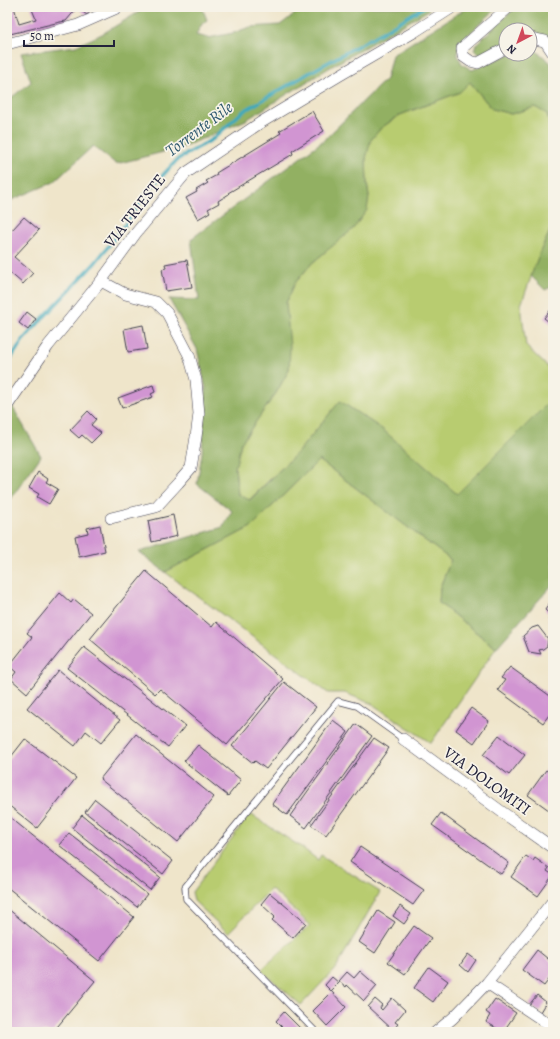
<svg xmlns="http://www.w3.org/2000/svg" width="560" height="1039" font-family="Alegreya,serif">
  <rect width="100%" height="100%" fill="#f7f3e8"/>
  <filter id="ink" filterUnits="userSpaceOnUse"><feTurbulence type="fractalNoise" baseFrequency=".025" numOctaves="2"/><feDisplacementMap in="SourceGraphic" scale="8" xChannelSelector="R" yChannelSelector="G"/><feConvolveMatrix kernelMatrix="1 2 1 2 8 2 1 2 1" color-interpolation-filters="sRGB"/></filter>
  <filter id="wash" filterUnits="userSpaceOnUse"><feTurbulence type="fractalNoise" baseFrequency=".012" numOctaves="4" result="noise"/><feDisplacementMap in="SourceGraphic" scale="16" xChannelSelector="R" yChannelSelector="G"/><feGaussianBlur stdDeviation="0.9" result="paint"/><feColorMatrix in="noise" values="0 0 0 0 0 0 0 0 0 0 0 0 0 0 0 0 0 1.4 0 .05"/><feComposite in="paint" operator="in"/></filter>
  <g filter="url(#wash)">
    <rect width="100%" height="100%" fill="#efe5ca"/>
    <!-- green -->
    <path fill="#b8cc6f" stroke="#6d7755" d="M470,82l22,27 19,5 24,-7 12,7 6,23v88l-13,27 -19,53 5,41 27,26v26l-96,97 -75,-66 -42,-27 -42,50 -49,48 -11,-5 -3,-28 6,-24 35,-50 13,-23 -3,-67 9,-20 17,-20 20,-17 37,-49 -2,-14 -1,-25 4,-18 11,-12 19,-13 60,-23z
      M319,460l132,100 -11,27 -1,16 57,45 -65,95 -59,-39 -27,-11h-17l-163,-121 86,-45z
      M250,814l51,33 17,13 3,-5 59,37 -44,76 -35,37 -40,-35 49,-45 -39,-36 -43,44 -34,-32 -2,-9z"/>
    <!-- forest -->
    <path fill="#92b062" stroke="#5a694e" d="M147,7h55l5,13 -5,4 -6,11 12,3 25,-5 17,-6 30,-2 24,-18h123l2,3 -100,58 -83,52 -63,27 -67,17 -23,-18 -39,36 -47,20v-101l24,-19 -10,-29 55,-7 26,-12z
      M468,7h30l-32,30 -8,9v10l4,8 10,6 38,-16h20v-5l3,-1 17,14 3,6v69l-6,-23 -12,-7 -24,7 -19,-5 -22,-27 -10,10 -60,23 -19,13 -10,12 -5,18 1,25 2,14 -2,13 -14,19 -41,34 -17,20 -9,20 4,43 -1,24 -13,23 -35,50 -6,25 3,27 12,5 48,-48 42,-51 42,28 75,65 96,-96v186l-57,64 -57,-45 1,-16 11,-27 -132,-100 -68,67 -86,45 -26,-20 84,-25 9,-16 -35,-27 5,-31 4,-64 -9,-40 -28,-50 30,1 -8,-61 133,-99 62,-61 6,-24z
      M516,7h37v39l-23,-12v-4h-24v13l-16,10 -12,1 -4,-4 2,-6z
      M553,225v61l-8,4 -14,-14 9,-24z
      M12,406l29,50 -34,48v-90z"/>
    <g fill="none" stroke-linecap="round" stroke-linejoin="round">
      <!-- stream -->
      <path stroke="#3ea9bd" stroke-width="3.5" d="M7,364l16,-24 19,-21 53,-56 27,-34 27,-39 29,-31 35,-20 29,-27 67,-39 70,-39 45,-27"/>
    </g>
    <g id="blocks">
      <!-- building -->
      <path fill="#d195d2" d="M7,7h7l5,17 17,-5 -5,-12h62l-6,8 -10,-7 -11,13 -6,1 -50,12 -3,-11z
        M312,111l12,20 -32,20 1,3 -65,39 1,1 -11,7 1,2 -11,6 2,3 -12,7 -12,-21 11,-6 -1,-2 12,-7 -2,-2 11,-6 -1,-2 65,-40 -2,-2z
        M24,217l15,13 -25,27 19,16 -10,11 -16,-14v-37l4,-4 1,1z
        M187,260l5,27 -26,4 -4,-22 4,-1 -1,-4z
        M553,307v18l-9,-7z
        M27,312l9,7 -8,11 -9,-7z
        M143,325l4,24 -19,3 -4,-23z
        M153,385l2,7 -4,2 2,3 -31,11 -4,-10z
        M88,411l8,8 -5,6 10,8 -10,10 -9,-8 -3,3 -9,-8z
        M38,472l10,7 -2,3 12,7 -9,15 -12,-7 2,-3 -10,-6z
        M173,515l4,21 -25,6 -4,-21z
        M100,525l5,26 -26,6 -4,-21 13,-3 -1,-5z
        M146,571l66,56 4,-5 67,57 -56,66 -67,-56 -5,5 -65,-55z
        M60,593l11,10 3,-4 17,14 -64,80 -16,-14 5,-7 -7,-6 23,-29 -5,-4z
        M553,598v26l-5,-4 3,-5 -6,-5z
        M538,626l10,13 -1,7 -4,3 -4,1 2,4 -12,-2 -6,-16 9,-8z
        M84,647l101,79 -17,21 -101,-79z
        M510,667l43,31v20l-4,-3 -6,8 -45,-33 7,-10 -4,-2z
        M58,670l62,50 -19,23 -15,-12 -11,15 -48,-38z
        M284,682l32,25 -50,62 -11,-8 -2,2 -21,-17z
        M471,708l18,13 -15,22 -18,-13z
        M333,720l15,12 -61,83 -15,-11z
        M356,724l16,12 -66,92 -16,-12z
        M136,734l78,63 -36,45 -78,-63z
        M499,735l26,20 -16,20 -26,-20z
        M374,738l15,10 -63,87 -15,-10z
        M25,739l51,39 -39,50 -30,-24v-42z
        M198,745l43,35 -13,16 -44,-35z
        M546,770l7,5v38l-25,-18z
        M95,799l78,62 -10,13 -78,-62z
        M441,813l68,50 -8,11 -69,-49z
        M7,815l127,102 -35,44 -92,-74z
        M82,815l78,62 -10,13 -78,-62z
        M69,833l78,61 -10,13 -78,-62z
        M360,847l64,43 -11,15 -63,-43z
        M526,856l7,5 2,-3 14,10 -2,3 6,4 -15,21 -27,-19z
        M270,893l36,30 -13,15 -21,-18 3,-3 -14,-13z
        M400,906l11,8 -7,10 -11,-8z
        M7,908l88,73 -42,51h-36l-10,-8z
        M378,911l17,11 -20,31 -16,-11z
        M414,926l17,12 -26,36 -17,-12z
        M537,950l16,13v11l-9,12 -22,-16z
        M468,954l8,6 -8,12 -8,-7z
        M429,967l19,14 -15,21 -19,-14z
        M360,971l17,15 -13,15 -17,-16 -1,2 -7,-6 8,-9 7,6z
        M332,977l7,6 -8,8 -6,-6z
        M332,992l14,15 -19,19 -14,-15z
        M537,995l9,7 -6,10 -11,-7z
        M392,998l13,12 -10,12 3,2 -5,6 -25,-23 7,-8 7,6 -2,3 2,2z
        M495,999l21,14 -13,19 -17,-10 4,-7 -4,-3z
        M284,1012l17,17 -2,3h-12l-11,-11z"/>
    </g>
  </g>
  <g filter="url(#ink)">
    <use href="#blocks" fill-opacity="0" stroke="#413f50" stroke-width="1"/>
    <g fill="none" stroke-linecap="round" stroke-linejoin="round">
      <defs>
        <path id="lane" d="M316,1032l-130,-133 -1,-12 153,-186 19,5 46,33"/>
        <path id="street" d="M530,38l15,3 8,12
          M7,44l71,-19 41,-18
          M506,48l-28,15 -8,-2 -7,-5 -1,-8 47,-41
          M101,281l24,13 31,8 11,11 22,42 7,25 3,34 -3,23 -5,31 -13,15 -22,24 -45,11
          M7,406l41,-60 53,-65 35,-48 50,-60 74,-50 80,-48 74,-43 39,-25
          M403,739l99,73 51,36
          M487,983l66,44
          M436,1032l17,-14 34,-35 66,-82"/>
      </defs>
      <!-- lane casing -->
      <use href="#lane" stroke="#413f50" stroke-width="7"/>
      <!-- street casing -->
      <use href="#street" stroke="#413f50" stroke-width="12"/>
      <!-- lane -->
      <use href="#lane" stroke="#fff" stroke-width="5.5"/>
      <!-- street -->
      <use href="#street" stroke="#fff" stroke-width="11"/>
    </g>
  </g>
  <g text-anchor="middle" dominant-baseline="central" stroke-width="3.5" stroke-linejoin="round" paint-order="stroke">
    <!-- street labels -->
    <g font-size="16" fill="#22223b" stroke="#f7f3e8">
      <text transform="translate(135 211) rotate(-52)">VIA TRIESTE</text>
      <text transform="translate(487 781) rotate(36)">VIA DOLOMITI</text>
    </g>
    <!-- water labels -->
    <g font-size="17" font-style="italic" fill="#2d586f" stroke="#f7f3e8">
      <text transform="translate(199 129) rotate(-37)">Torrente Rile</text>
    </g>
  </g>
  <!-- margin -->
  <rect width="560" height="1039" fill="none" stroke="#f7f3e8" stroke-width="24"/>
  <!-- north arrow -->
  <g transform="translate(518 42) rotate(221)"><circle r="19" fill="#f7f3e8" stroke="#a29fa3"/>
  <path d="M0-3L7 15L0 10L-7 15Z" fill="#d1495b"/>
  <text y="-6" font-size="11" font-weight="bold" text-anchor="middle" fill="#22223b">N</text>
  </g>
  <!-- scale -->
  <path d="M24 40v6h90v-6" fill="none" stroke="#22223b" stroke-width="2"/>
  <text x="30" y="40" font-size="12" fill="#22223b" stroke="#f7f3e8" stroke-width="3" paint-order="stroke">50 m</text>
</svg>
